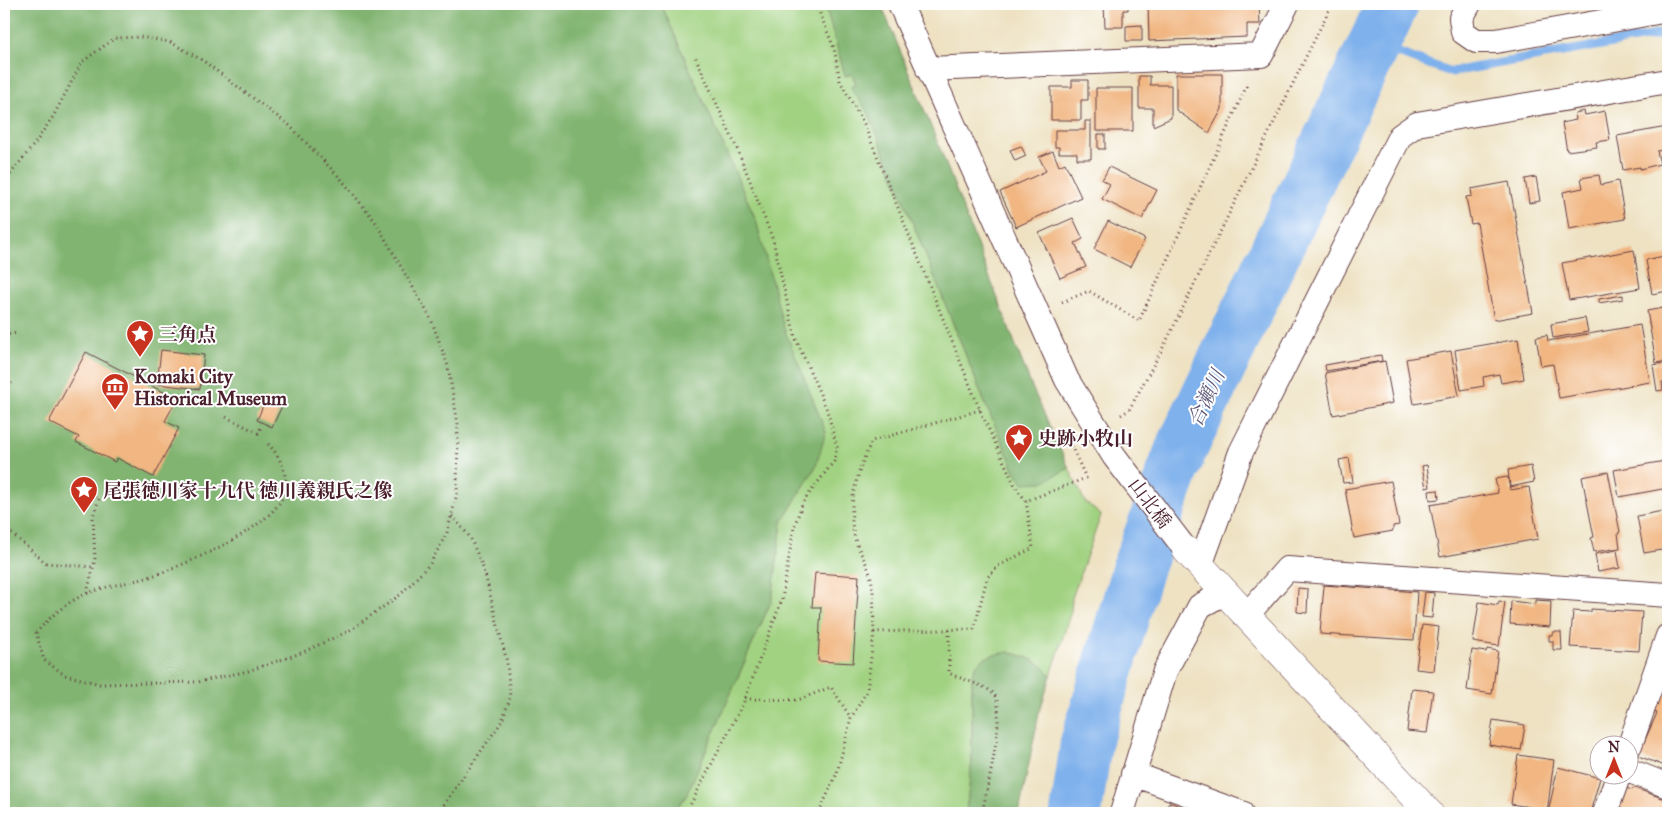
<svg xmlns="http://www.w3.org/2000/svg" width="1672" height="817" font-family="'IM FELL Great Primer','Noto Serif JP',serif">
  <rect width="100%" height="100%" fill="#fff"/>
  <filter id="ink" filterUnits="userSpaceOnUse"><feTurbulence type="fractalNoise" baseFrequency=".02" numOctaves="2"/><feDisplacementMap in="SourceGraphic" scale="10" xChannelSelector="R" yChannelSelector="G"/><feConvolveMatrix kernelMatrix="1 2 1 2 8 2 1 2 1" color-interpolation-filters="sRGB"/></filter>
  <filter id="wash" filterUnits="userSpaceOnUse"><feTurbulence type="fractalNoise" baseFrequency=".0096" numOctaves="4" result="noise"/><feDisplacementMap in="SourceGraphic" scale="20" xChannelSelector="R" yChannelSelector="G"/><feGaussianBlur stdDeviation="1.12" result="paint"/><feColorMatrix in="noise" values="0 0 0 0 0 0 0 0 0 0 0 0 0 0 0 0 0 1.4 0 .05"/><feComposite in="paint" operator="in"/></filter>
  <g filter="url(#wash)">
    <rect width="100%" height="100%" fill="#eee2c3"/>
    <!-- green -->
    <path fill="#a1d281" stroke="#767856" d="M661,4h164l19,68 2,4 6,-2 4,10 -5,2 18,28 116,289 31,70 26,9 27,-14 16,34 16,13 -29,83 -1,13 -20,65c-10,-15 -25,-19 -42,-24l-37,22v87l-6,52h-293l13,-17 86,-197 10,-77 34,-56 -60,-246z"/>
    <!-- forest -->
    <path fill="#80b46f" stroke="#656a4d" d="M4,4h657l95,216 28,108 42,104 -10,34 -34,56 -10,77 -86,197 -13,17h-669z
      M825,4h56l60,147 90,234 38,83 -26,14 -20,1 -7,-10 -31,-70 -116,-289 -19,-28 6,-2 -4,-10 -7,2 -1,-4z
      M1009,652c17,5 32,9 42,24l-12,37 -20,100h-53l6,-52v-87c7,-18 19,-19 37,-22z"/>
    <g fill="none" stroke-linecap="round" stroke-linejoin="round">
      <!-- stream -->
      <path stroke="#7fb1ec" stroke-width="9" d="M1373,44l78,28 217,-39"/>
      <!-- river -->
      <path stroke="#7fb1ec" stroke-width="52" d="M1076,813l10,-70 52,-176 42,-115 213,-448"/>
    </g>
    <g id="blocks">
      <!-- building -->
      <path fill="#f1b681" d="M1104,4h24v6h-5v17h-18z
        M1148,4h111l1,20h-13v13l-98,4z
        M1142,25v16h-16v-15z
        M1176,74h46v35l-13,24 -33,-23z
        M1139,76h11v9h21v33l-18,8v-18h-14z
        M1072,80h16v20h-7v20h-30v-33h21z
        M1096,88h37v43h-37z
        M1584,111l1,4 20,-4 5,29 -14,2 1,5 -30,4 -5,-28 14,-3 -1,-7z
        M1085,121h6v38h-14v-6h-18v-6h-4v-17h30z
        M1667,127l1,22 -11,2 3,13 -20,5v-2l-17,3 -6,-34z
        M1098,134h7v15h-7z
        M1021,146l5,10 -11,5 -5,-11z
        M1053,151l6,15 6,-3 16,34 -65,30 -16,-35 46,-21 -7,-14z
        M1109,167l48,23 -15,29 -40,-20 8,-15 -8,-4z
        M1599,175l2,10 17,-4 7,38 -56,10 -6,-37 20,-4 -2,-10z
        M1536,177l4,24 -11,2 -4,-24z
        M1509,182l24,131 -39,7 -17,-97 -6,1 -5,-27 6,-1 -1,-7z
        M1073,218l10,21 -8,4 11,24 -26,11 -21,-45z
        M1108,221l37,18 -15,28 -36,-18z
        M1634,250l6,38 -71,12 -7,-37z
        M1668,255v36l-16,3 -6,-34z
        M1623,295v4l-24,4v-4z
        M1668,307v54l-12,2 -9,-52z
        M1585,318l3,14 -35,6 -2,-14z
        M1640,325l10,57 -91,16 -6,-34 -12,2 -5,-29 11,-2 1,6z
        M1518,339l6,40 -23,4 -2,-9 -16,3 1,9 -23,4 -6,-40z
        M161,350l43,5 -4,34 -43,-5z
        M1451,351l8,45 -45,8 -8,-45z
        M86,352l91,47 -12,22 14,7 -26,49 -36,-19 -2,4 -39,-20 3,-5 -30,-15z
        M1381,355l1,6 -56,10 -1,-6z
        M1385,361l8,42 -60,12 -8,-42z
        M1664,363l3,18 -5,1 1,8 -6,1 -4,-26z
        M266,399l16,7 -10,21 -15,-7z
        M1349,458l4,24 -10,1 -4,-23z
        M1665,461l3,27 -49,9 -5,-27z
        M1427,465l3,22 -4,1 -4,-22z
        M1531,466l3,16 -24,5 -2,-17z
        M1608,472l12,60 -2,1 2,15 -26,4 -3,-14 3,-1 -12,-60z
        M1508,477l2,13 19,-3 9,52 -98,18 -10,-52 68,-12 -3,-14z
        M1391,481l8,44 -6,1v5l-39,7 -9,-49z
        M1438,490l1,9 -9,1 -1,-9z
        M1668,510v39l-24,4 -7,-37z
        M1617,550l3,18 -22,4 -3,-18z
        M815,573l44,3 -6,87 -35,-2 3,-54h-9z
        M1324,585l93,7 -3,48 -94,-6z
        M1298,588l10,1 -1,24 -10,-1z
        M1425,592l9,1 -2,25 -10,-1z
        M1535,600l16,1 -1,26 -40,-3 1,-23 24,3z
        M1499,601l6,1 -6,44 -26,-4 6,-40 19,3z
        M1591,609l51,3 -3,39 -69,-4 3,-36 18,1z
        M1422,625l17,2 -5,44 -18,-2z
        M1553,632h8l1,18h-9v-9h-4v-6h4z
        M1487,649l11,2 -6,43 -25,-4 5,-40 14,2z
        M1667,678l1,80 -3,8 -27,-10 19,-43 -5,-2z
        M1412,689l21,2 -6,42 -20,-2z
        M1493,720l32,5 -4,25 -32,-5z
        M1518,755l36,5 -7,53 -18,-1v-5l-18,-3z
        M1558,767l42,11 -10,35h-42z
        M1626,788l6,2 2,-2 34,12v13h-52z
        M1169,802l29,11h-33z"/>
    </g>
  </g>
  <g filter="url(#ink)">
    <use href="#blocks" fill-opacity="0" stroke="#633c42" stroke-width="1"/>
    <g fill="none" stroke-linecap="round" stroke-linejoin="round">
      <defs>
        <path id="street" d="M900,4l167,376 47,76 72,94
          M1469,4l-8,14 2,14 13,9h20l172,-31
          M928,69l333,-14 26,-51
          M1200,566l41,-114 159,-316 17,-12 251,-43
          M1246,616l41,-47 381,26
          M1630,745l38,-109
          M1630,771l38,15
          M1133,774l108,39
          M1122,813l43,-142 35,-65 24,-13
          M1605,813l14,-39"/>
        <path id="secondary" d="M1186,550l243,263"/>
      </defs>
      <!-- street casing -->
      <use href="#street" stroke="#633c42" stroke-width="26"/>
      <!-- secondary casing -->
      <use href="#secondary" stroke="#633c42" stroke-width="29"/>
      <!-- path -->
      <path stroke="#633c42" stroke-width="3" stroke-dasharray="1 4" stroke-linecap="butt" d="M816,4l18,44 6,33 24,43 116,286 35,76 11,15 60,-23 -21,-46
        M4,182l32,-40 18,-27 28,-53 33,-24 25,-1 30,5 32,18 87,65 53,55 33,41 56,98 17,47 10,59 -1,69 -10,39 -17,31 -30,31 -51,36 -48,22 -53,18 -50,11 -98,2 -35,-9 -21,-15 -8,-27c15,-17 29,-30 50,-39 21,-9 45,-11 66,-18 33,-11 114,-46 129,-76 11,-21 0,-44 -15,-58
        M1062,302l27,-11 50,30 109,-238
        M4,335l13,-2
        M4,390l8,-7
        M980,410l-108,31c-15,30 -27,68 -16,101 5,13 12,23 15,36 4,17 2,37 3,54l100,-3 13,-51 11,-12 35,-18 -7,-47
        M1121,415l8,-5 38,-70 165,-336
        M226,417l32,16 4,-8
        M4,527l42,36 47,4
        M87,593l8,-33 -2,-44 6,-17 -7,-4
        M949,630v43c14,7 32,11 43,19 17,11 -6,101 -10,121
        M745,699l53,1 33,-13 20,31
        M438,813l64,-92 8,-23 -3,-36 -23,-92 -14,-33 -18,-21
        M686,813l57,-109 39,-105 12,-72 9,-25 31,-41 3,-14 -10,-37 -32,-73 -22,-97 -34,-87 -44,-97
        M819,813l18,-40 14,-55 16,-27 7,-59"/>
      <!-- street -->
      <use href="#street" stroke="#fff" stroke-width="24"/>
      <!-- secondary -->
      <use href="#secondary" stroke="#fff" stroke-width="28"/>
    </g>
  </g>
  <!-- icons -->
  <defs>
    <symbol id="sight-pin" viewBox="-11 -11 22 30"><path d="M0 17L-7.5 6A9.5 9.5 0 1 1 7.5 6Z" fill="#c8321e" stroke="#fff"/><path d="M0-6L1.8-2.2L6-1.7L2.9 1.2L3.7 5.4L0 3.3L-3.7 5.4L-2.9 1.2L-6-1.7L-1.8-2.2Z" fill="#fff"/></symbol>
    <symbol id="museum-pin" viewBox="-11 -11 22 30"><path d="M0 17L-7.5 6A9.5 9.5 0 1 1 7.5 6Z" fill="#c8321e" stroke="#fff"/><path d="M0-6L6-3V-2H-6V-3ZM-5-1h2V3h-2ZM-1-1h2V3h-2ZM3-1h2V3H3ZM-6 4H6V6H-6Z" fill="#fff"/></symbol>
  </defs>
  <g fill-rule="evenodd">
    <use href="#sight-pin" x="124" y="318" width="32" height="43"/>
    <use href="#museum-pin" x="99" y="371" width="32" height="43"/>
    <use href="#sight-pin" x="1003" y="422" width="32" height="43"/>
    <use href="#sight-pin" x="68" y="474" width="32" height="43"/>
  </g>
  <g text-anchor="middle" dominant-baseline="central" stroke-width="4" stroke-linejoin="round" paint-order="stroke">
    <!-- poi labels -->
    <g font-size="19" font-weight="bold" fill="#4a1f2b" stroke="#fff" text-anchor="start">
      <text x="159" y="334">三角点</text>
      <text x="134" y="376">Komaki City<tspan x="134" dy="22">Historical Museum</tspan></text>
      <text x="1038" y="438">史跡小牧山</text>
      <text x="103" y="490">尾張徳川家十九代 徳川義親氏之像</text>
    </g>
    <!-- street labels -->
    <g font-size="19" fill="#4a1f2b" stroke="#fff">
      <text transform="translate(1150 503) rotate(53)">山北橋</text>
    </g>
    <!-- water labels -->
    <g font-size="20" font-style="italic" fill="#5f5978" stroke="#fff">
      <text transform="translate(1206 398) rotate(-65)">合瀬川</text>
    </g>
  </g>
  <!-- margin -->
  <rect width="1672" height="817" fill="none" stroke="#fff" stroke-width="20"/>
  <!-- north arrow -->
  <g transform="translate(1614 760)"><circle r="24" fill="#ffffff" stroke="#b7a5aa"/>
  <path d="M0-4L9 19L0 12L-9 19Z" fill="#c8321e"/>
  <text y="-8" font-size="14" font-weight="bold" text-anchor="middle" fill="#4a1f2b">N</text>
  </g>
</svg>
